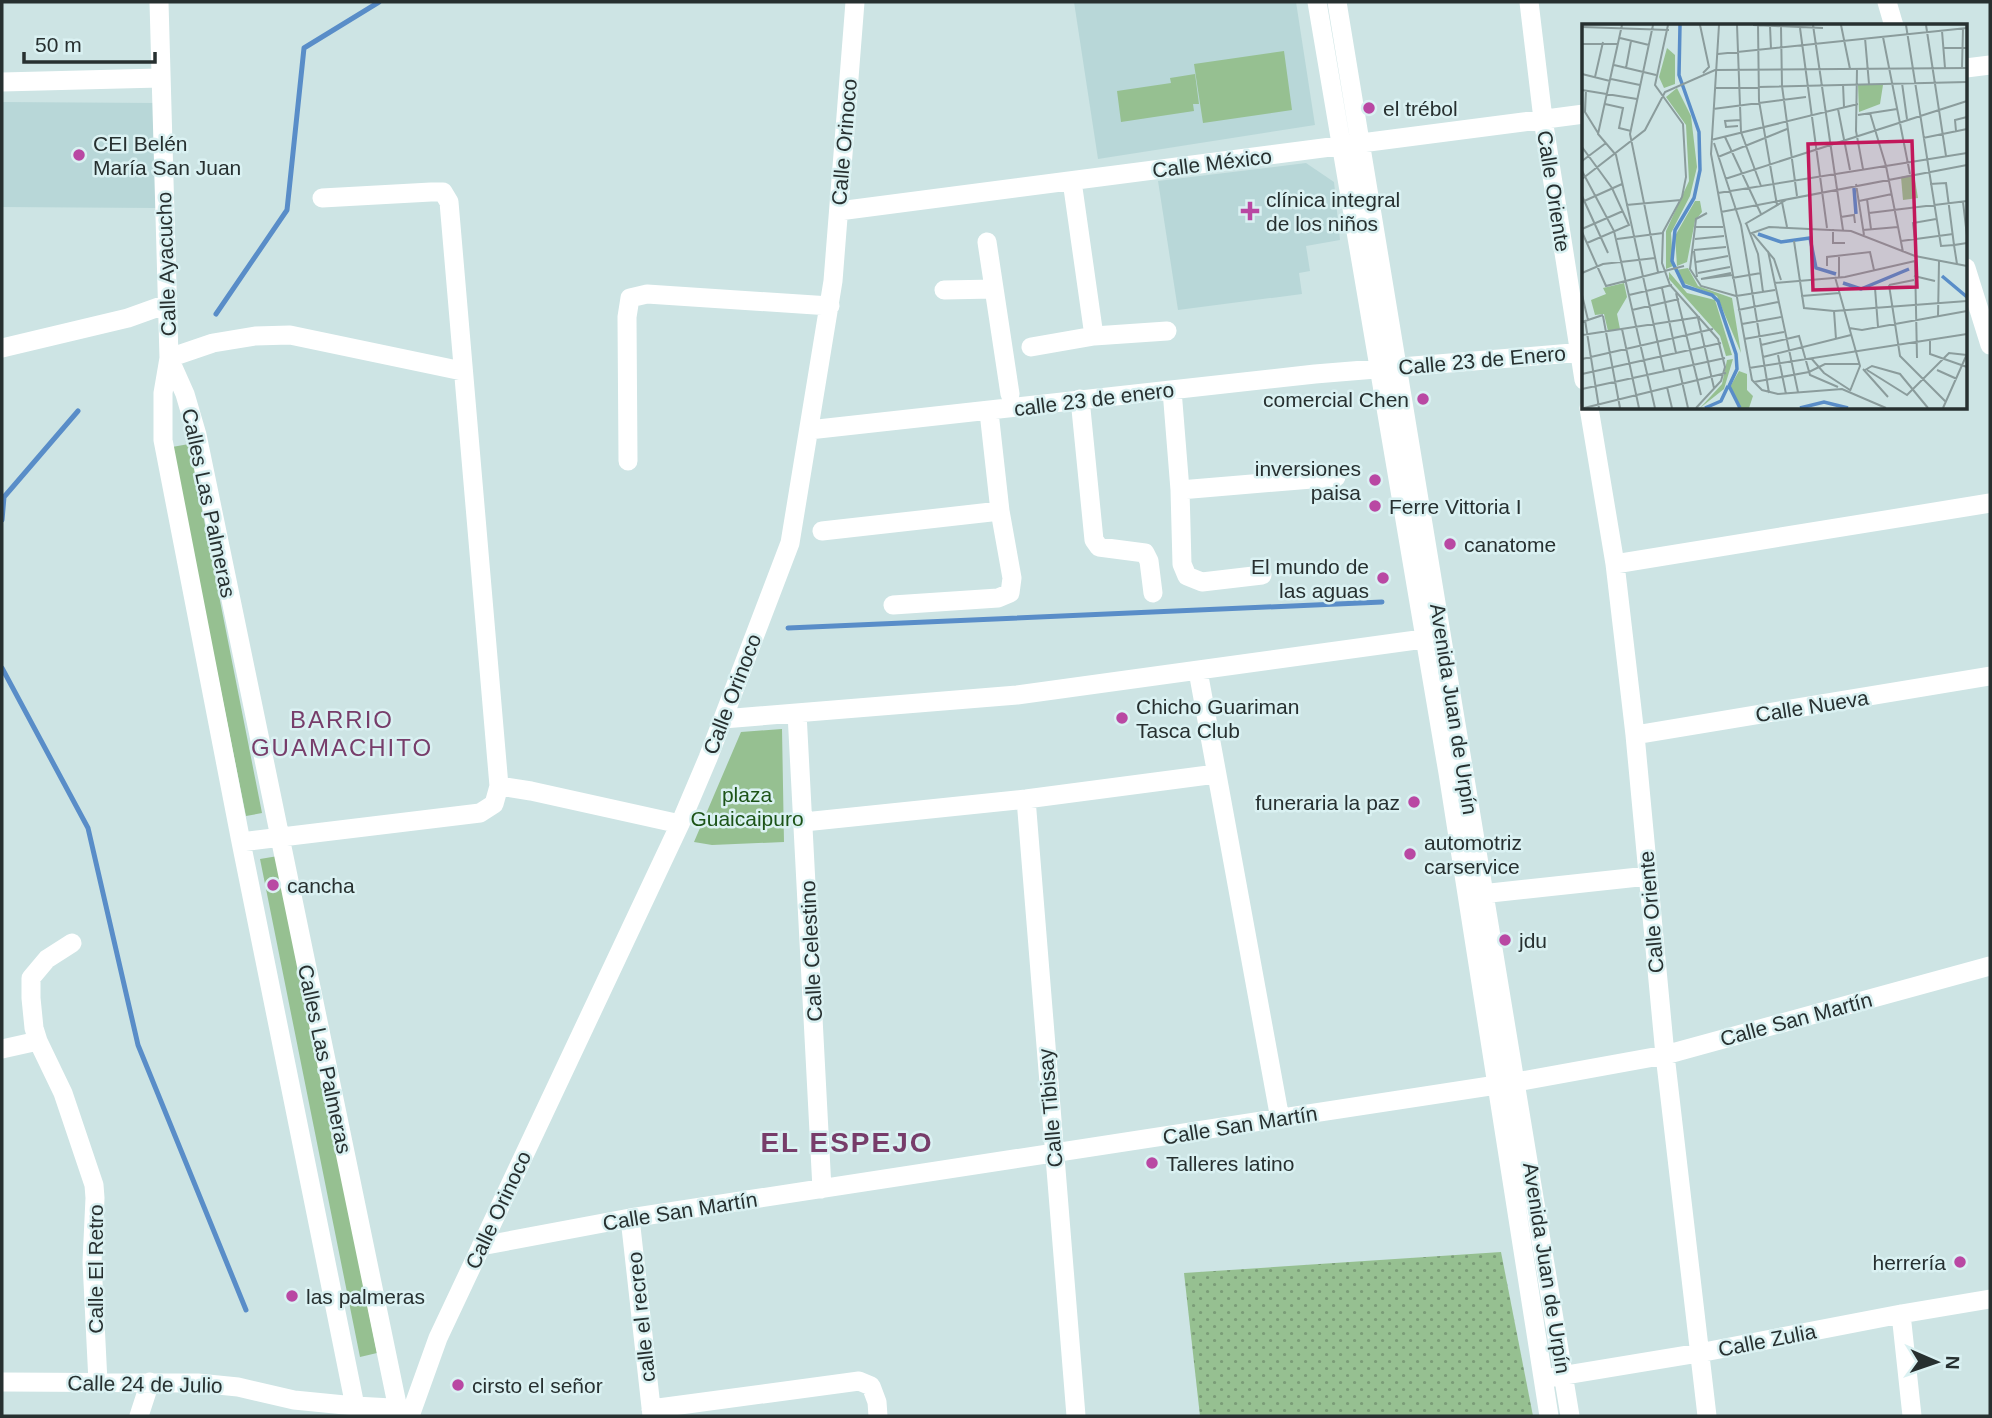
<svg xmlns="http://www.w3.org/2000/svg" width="1992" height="1418" font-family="Helvetica,sans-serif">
  <defs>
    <pattern id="grass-dots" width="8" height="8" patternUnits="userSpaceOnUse" patternTransform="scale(1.75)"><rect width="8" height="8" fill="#96c091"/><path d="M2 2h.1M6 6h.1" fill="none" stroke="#7a9c77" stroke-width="1.8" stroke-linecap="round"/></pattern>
  </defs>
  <rect width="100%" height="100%" fill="#cde4e4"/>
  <!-- built -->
  <path fill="#b8d7d8" d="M1074,2h222l19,123 -217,34z
    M2,102l154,1v105l-154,-1z
    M1306,163l28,19 6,58 -34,6 4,25 -11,2 3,21 -124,16 -20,-129z"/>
  <!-- grass -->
  <path fill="url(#grass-dots)" d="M1501,1252l32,164h-333l-16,-143z"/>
  <!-- park -->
  <path fill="#96c091" d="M1284,51l8,59 -89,13 -9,-59z
    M1195,74l4,30h-6l1,7 -73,11 -4,-31 54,-8 -1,-5z
    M189,444l73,369 -16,3 -74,-369z
    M782,729l2,113 -72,3 -18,-3 47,-110z
    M278,856l99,497 -17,4 -100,-498z"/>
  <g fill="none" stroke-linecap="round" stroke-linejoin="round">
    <!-- stream -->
    <path stroke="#598dc8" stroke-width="5" d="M216,314l71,-104 17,-162 75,-46
      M2,520l2,-23 74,-86
      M788,628l594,-26
      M2,668l86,160 50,217 108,265"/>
    <!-- minor -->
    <path stroke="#fff" stroke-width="19" d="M159,2l10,356 -6,35v47l78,402 114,564
      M1317,2l131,771 101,643
      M1337,2l233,1414
      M1529,2l14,117 41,261
      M1887,2l7,24
      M1966,68l24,-3
      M2,82l158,-4
      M1072,181l22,155 73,-5
      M839,211l745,-97
      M987,242l23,152
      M1966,268l24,77
      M944,290l50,-1
      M1031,347l63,-11
      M2,348l126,-30 39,-14
      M169,358l16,36 12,41 201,974
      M169,358l44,-15 42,-7 35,-1 172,36
      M1172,390l8,100 2,74 5,12 15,6 60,-7
      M1080,399l14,141 5,7 46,6 4,8 4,32
      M1589,408l26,156 20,171 30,320 42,361
      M809,430l506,-56 269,-22
      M628,461l-1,-144 3,-19 17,-4 183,12
      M1180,490l156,-13
      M822,531l178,-20
      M1615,564l375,-61
      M893,605l105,-7 12,-5 2,-15 -12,-67 -11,-99
      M1198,671l82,448
      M797,713l25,476
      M723,719l294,-24 421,-58
      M1635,735l355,-59
      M499,786l32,5 149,33
      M1026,799l50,617
      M804,822l222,-23 190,-25
      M241,842l239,-29 14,-9 5,-18 -50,-584 -6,-10h-12l-109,6
      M1472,895l176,-19
      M72,943l-25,16 -16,19v20l3,30 4,13 25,52 31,92 1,13 -3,64 6,120
      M2,1049l36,-8
      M630,1218l22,198
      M481,1246l149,-28 886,-136 149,-27 325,-89
      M1901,1314l11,102
      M1554,1377l145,-24 202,-39 89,-15
      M2,1382l196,1 40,4 56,13 61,6 55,3
      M651,1409l208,-28 12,5 6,16 1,14
      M139,1416l11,-34
      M410,1416l28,-78 242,-514 28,-66 82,-215 43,-262 22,-279"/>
  </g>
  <!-- markers -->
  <g fill="#b948a3" stroke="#daf1f2" stroke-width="2.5">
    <circle cx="1369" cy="108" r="7"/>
    <circle cx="79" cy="155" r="7"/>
    <path d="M1246.5 200.5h7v7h7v7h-7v7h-7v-7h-7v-7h7z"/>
    <circle cx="1423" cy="399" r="7"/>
    <circle cx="1375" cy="480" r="7"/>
    <circle cx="1375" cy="506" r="7"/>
    <circle cx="1450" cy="544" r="7"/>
    <circle cx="1383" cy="578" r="7"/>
    <circle cx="1122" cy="718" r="7"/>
    <circle cx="1414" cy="802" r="7"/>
    <circle cx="1410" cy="854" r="7"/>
    <circle cx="273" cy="885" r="7"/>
    <circle cx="1505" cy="940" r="7"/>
    <circle cx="1152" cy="1163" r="7"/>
    <circle cx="1960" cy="1262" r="7"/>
    <circle cx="292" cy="1296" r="7"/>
    <circle cx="458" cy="1385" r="7"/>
  </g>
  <g text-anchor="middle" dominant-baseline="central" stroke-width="5" stroke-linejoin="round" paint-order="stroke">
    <!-- poi labels -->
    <g font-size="21" fill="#273030" stroke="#daf1f2" text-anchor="start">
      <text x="1383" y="108">el trébol</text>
      <text x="93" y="143">CEI Belén<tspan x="93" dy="24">María San Juan</tspan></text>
      <text x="1266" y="199">clínica integral<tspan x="1266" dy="24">de los niños</tspan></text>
      <text x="1409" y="399" text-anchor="end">comercial Chen</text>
      <text x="1361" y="468" text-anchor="end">inversiones<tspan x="1361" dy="24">paisa</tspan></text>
      <text x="1389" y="506">Ferre Vittoria I</text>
      <text x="1464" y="544">canatome</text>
      <text x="1369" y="566" text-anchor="end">El mundo de<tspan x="1369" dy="24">las aguas</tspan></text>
      <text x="1136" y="706">Chicho Guariman<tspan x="1136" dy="24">Tasca Club</tspan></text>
      <text x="1400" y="802" text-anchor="end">funeraria la paz</text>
      <text x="1424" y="842">automotriz<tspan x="1424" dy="24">carservice</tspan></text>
      <text x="287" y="885">cancha</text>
      <text x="1519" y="940">jdu</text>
      <text x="1166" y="1163">Talleres latino</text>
      <text x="1946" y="1262" text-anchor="end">herrería</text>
      <text x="306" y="1296">las palmeras</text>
      <text x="472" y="1385">cirsto el señor</text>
    </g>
    <!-- street labels -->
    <g font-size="21" fill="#273030" stroke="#daf1f2">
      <text transform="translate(844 142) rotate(-85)">Calle Orinoco</text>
      <text transform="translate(1212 163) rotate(-7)">Calle México</text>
      <text transform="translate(1554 191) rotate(81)">Calle Oriente</text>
      <text transform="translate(166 264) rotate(-92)">Calle Ayacucho</text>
      <text transform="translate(1482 360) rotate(-5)">Calle 23 de Enero</text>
      <text transform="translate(1094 399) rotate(-7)">calle 23 de enero</text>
      <text transform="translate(209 503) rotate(78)">Calles Las Palmeras</text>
      <text transform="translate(732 694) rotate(-69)">Calle Orinoco</text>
      <text transform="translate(1812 706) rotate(-9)">Calle Nueva</text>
      <text transform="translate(1454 709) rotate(81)">Avenida Juan de Urpín</text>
      <text transform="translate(1651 912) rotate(-95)">Calle Oriente</text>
      <text transform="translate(811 951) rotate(-93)">Calle Celestino</text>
      <text transform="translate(1796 1019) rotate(-15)">Calle San Martín</text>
      <text transform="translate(325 1059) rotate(78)">Calles Las Palmeras</text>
      <text transform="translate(1050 1108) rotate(-95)">Calle Tibisay</text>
      <text transform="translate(1240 1125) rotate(-9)">Calle San Martín</text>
      <text transform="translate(498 1210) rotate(-65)">Calle Orinoco</text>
      <text transform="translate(680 1211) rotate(-9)">Calle San Martín</text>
      <text transform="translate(1547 1268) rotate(81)">Avenida Juan de Urpín</text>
      <text transform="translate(95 1269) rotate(-90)">Calle El Retro</text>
      <text transform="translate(641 1317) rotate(-96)">calle el recreo</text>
      <text transform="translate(1767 1340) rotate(-11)">Calle Zulia</text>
      <text transform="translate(145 1384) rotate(1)">Calle 24 de Julio</text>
    </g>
    <!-- park labels -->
    <g font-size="21" fill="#1c5317" stroke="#daf1f2">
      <text x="747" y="794">plaza<tspan x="747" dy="24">Guaicaipuro</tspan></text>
    </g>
    <!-- quarter labels -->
    <g font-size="24" letter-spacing="2" fill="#773d6a" stroke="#daf1f2">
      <text x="342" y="719">BARRIO<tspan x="342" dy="28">GUAMACHITO</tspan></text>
    </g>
    <!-- district labels -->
    <g font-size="28" font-weight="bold" letter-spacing="2" fill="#773d6a" stroke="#daf1f2">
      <text x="847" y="1142">EL ESPEJO</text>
    </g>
  </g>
  <!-- overview -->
  <g transform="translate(1582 24)">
    <rect width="385" height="385" fill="#cde4e4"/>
    <path d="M332,150l4,24 -15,2 -2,-23z" fill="#96c091"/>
    <path d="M157,347l8,3v16l6,6 -4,12h-8l-11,-21z" fill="#96c091"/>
    <path d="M85,24l8,7v29l-11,4 -5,-11zM276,61h25l-3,19 -21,8zM95,64l14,28 6,51 -7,29 -19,37 2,33 -7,3v-38l23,-50 -3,-56 -20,-28zM113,177h5l2,11 -7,9 -8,41 -10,4 -2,-30zM106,244l10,18 34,12 9,55 -24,-57 -36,-14 -5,-12zM87,248l18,21 28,7 17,55 -6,1 -6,-20 -51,-57zM42,259l3,14 -10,17 3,15 -12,2 -4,-17 -9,1 -4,-15 15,-6 -3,-6zM151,335l-9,30 -24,19 22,-24 5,-24z" fill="#96c091"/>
    <path fill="none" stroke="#598dc8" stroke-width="3.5" d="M98,1l-1,50 20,57 1,38 -6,28 -19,32 -3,31 12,25 28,9 6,6 18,53 1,15 -8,17 11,22M272,164l2,26M176,210l23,8 29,-4 6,30 20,6M360,252l25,21M261,259l18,6 48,-20M123,384l16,-7 7,-15M218,384l24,-6 24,6"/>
    <path fill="none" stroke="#8b9c9c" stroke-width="2" d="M40,1l-24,109 18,21 48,216M71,1l-23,109 28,138M86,1l-13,60 28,39 3,53 -4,20 -19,35 -1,31 8,22 48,54 7,28 -4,14 -25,27M118,1l9,42 -6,6M137,1l-8,129 41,226 10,10 16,4 64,-5 44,19M155,1l4,107 20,54M171,1l70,3M176,1l1,76 18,104M231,1l30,205M259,1l9,44M324,1l35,221 13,-1 3,19M344,1l20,131M188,2l1,23M0,3l87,3M199,3l1,59 15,110M218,4l27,200M360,7l3,37M301,13l27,137M38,14l29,7M283,14l4,46M0,20h36M361,24h24M136,30l249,-26M32,41l42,10M44,44l5,-27M380,44l1,-40M275,45l-1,62 7,38M0,50l28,7M13,53l8,-35M29,55l29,6M320,59l5,36M261,60l1,23M134,64l251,-6M0,66l55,9M4,66l-1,22 13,21M23,80l18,4 -4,20 12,3M131,85l93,-12M256,85l12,61M288,89l16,53 17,86M276,91l39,-6M156,102l-12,1 -1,-6 16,-1M374,107l-1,-11 12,-3M143,113l36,77M341,114l44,-9M129,116l147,-36M132,119l27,82 28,168M0,123l30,41 17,37 -42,18M136,133l69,-28M0,137l24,-18M0,147l32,60 41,177M0,155l63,-49 20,-38 50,-22 252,-2M143,155l242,-78M274,160l8,51M348,160l16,-1 8,62 13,-2M136,169l249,-40M0,172l26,57M285,175l4,30M277,177l33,-7M0,178l40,-18M200,178l5,25M381,178l4,34M44,181l55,-5M139,188l246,-47M125,189l-11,6 -6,50 11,17 35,10M287,189l98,-12M259,193l13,-2 1,8M164,199l12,31 5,38M163,200l41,-24M114,203h27M0,205l41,-18M251,205v14h12M281,206l35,-3M0,208l24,54 78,-20M35,215l46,-6M113,215l29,-3M333,215l-2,-16 23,-4M212,217l10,67 30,3 133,-10M319,217l52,-7M112,226l32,-3M112,227l3,26M186,227l30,141M333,237l2,97M114,238l32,-6M245,242v-9l43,-5 4,18M0,249l21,-9 52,-6M116,249l32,-6M149,249l-30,6 31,-4M332,252l21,5M253,253l25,89 -10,25M257,253v-22M150,254l29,-5M199,256l-7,-21 -22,-26 17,-6 82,4 64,25 52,10M192,259l71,-6 70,-16M307,261l11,71 46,46M307,261l25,-5M80,264l14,65M293,264l3,39M94,269l25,102M0,271l6,25M47,271l43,-10M154,272l39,-6M219,272l39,-3M50,286l47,-11M156,286l40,-8M252,287l2,28M21,292l17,92M356,293l1,-56M116,294l16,70M3,296l14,88M0,298l21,-7M160,300l39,-7M267,304l13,2 105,-19M40,305l17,79M0,311l118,-18M162,315l40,-7M348,316v14l37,13M179,321l38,-9 11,39 28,12M196,331l8,39M181,333l88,-22M229,334l13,15 26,17M0,335l131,-30M97,344l9,40M167,344l218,-34M281,345l25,28M283,346l7,-4 28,8 28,34M285,346l40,25 42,-42 18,2M355,346l20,9M0,350l139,-31M172,358l55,-10 16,-8h34M85,363l5,21M0,365l143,-31M2,384l142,-35M361,384l24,-54"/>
    <path fill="#c2185b" fill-opacity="0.15" stroke="#c2185b" stroke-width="3.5" d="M330,117l5,146 -104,3 -5,-146z"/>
    <rect width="385" height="385" fill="none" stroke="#273030" stroke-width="3.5"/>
  </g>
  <!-- border -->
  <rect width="1992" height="1418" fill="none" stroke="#273030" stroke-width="7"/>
  <!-- north arrow -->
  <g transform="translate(1936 1362) rotate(92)" stroke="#daf1f2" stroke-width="5" paint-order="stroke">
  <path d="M0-5L12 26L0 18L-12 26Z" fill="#273030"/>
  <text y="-10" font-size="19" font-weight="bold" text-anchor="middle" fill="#273030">N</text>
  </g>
  <!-- scale -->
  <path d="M24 52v10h131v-10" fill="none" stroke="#273030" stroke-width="3.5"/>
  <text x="35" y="52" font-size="21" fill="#273030" stroke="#daf1f2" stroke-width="5" paint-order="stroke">50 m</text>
</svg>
